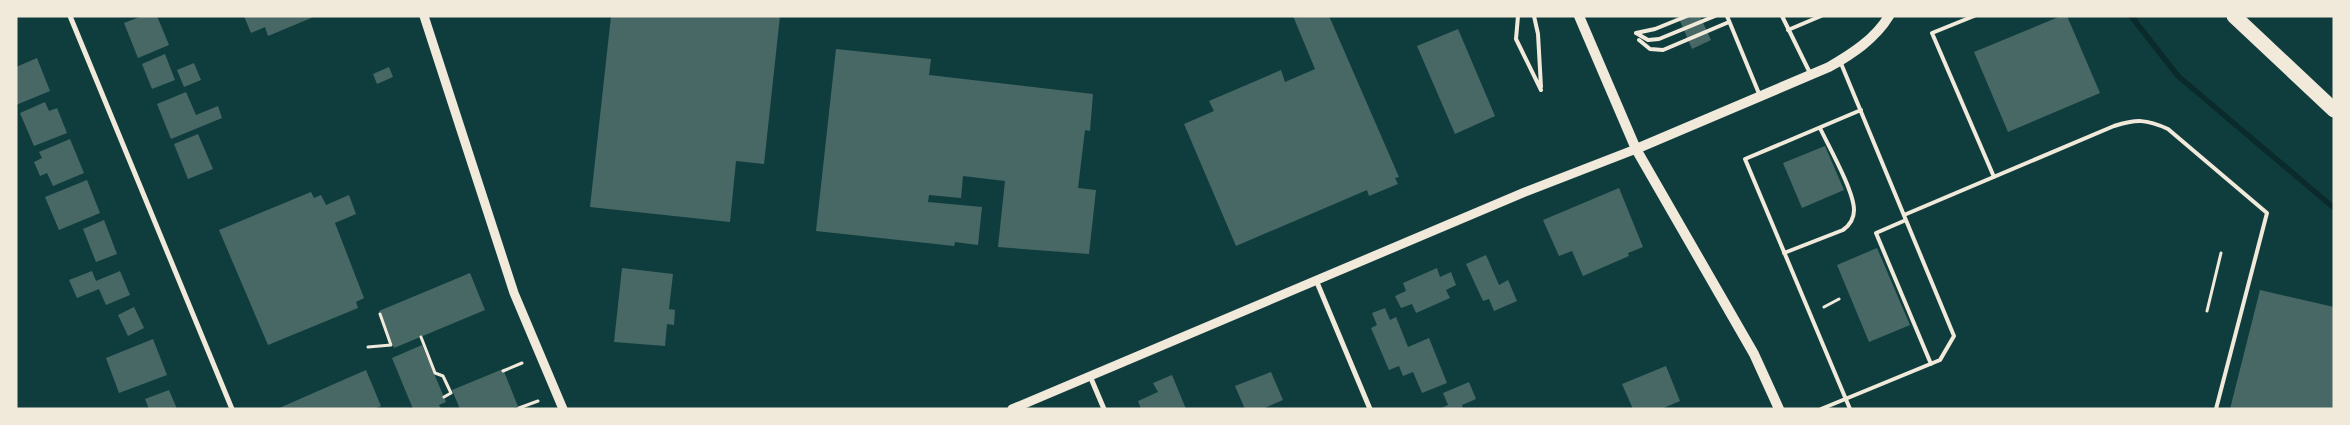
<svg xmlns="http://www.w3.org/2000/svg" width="2350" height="425" font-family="'Alegreya Sans',sans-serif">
  <rect width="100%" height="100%" fill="#0f3d3e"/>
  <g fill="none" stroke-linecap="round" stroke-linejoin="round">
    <!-- stream -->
    <path stroke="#0a2a2b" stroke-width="5.5" d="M2131,16l47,60 156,132"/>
  </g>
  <!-- building -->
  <path fill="#486865" d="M142,16h15l12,29 -31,13 -14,-35z
    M244,16h72l-48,20 -3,-9 -14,6z
    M611,16h169l-16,148 -28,-3 -6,61 -140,-15z
    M1293,16h36l70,161 -4,1 3,6 -29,12 -2,-6 -131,56 -52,-122 30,-13 -5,-10 72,-31 4,12 30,-13z
    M1678,16h22l11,24 -19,9z
    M2061,16h6l33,77 -92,39 -34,-80z
    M1458,29l37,87 -40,18 -38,-88z
    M836,49l95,10 -2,16 164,19 -3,37 -5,-1 -7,58 18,2 -7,64 -91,-7 7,-66 -42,-5 -2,22 -32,-3 -1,7 54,5 -4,38 -23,-3 -1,4 -138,-15z
    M165,54l10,26 -23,9 -10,-25z
    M37,58l13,33 -34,14v-38z
    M194,63l7,17 -17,7 -7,-17z
    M389,67l4,10 -16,7 -4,-10z
    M186,92l10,23 22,-9 4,12 -51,21 -14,-35z
    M45,102l4,9 8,-3 10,25 -33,13 -14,-33z
    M198,134l15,35 -25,10 -14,-35z
    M70,139l14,34 -31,13 -6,-13 -7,3 -6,-14 8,-4 -3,-6z
    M1825,146l19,44 -42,18 -19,-45z
    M87,180l13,33 -41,17 -14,-33z
    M1619,188l24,59 -15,6 1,3 -46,20 -11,-25 -13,5 -16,-36z
    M311,192l3,6 7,-3 5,10 23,-10 7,19 -21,9 29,75 -8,4 2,6 -90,37 -49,-115z
    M104,220l13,34 -21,8 -13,-33z
    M1877,248l33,77 -41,17 -32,-77z
    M1486,255l13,30 9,-5 9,21 -23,10 -5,-12 -6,2 -17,-37z
    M622,268l51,6 -4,35 6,1 -1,15 -7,-1 -2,22 -51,-4z
    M1437,268l3,9 11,-5 5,13 -10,5 4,8 -34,15 -4,-9 -11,4 -6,-12 11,-5 -3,-8z
    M92,271l4,10 24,-10 10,24 -24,10 -7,-16 -22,9 -8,-18z
    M470,273l15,37 -91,38 -15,-37z
    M2260,290l74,17v102h-104z
    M134,307l10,21 -16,8 -10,-21z
    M1385,308l5,12 6,-3 12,30 21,-9 18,45 -25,10 -9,-21 -10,4 -4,-10 -10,4 -18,-42 6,-3 -5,-12z
    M153,339l14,36 -48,18 -13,-35z
    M422,345l24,57 -7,3 2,4h-28l-21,-51z
    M1666,366l14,35 -19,8h-28l-11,-25z
    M503,369l16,40h-59l-8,-19z
    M366,370l15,36 -7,3h-97z
    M1271,372l12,28 -21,9h-17l-10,-23z
    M1172,375l14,34h-45l-3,-8 20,-9 -5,-9z
    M1469,382l7,17 -14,6 1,4h-24l9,-4 -5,-12z
    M169,390l8,19h-28l-4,-10z"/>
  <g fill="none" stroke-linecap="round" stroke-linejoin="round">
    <!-- path -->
    <path stroke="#f1e9da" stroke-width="3" d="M1824,307l15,-8
      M2207,311l14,-58
      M421,337l14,36 8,3 8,17 -7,4
      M368,347l23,-2 -11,-31
      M503,371l19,-8
      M519,408l19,-7"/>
    <!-- service -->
    <path stroke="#f1e9da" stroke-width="4" d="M1518,16l-2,23 25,51
      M1534,16l4,18 3,53
      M1727,16l33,80
      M1782,16l28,57
      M1974,16l-42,17 62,144
      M1788,30l33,-14
      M1636,33l12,7 11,-1 56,-23
      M1636,33l19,-4 32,-13
      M1639,40l11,9 13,1 66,-28
      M1904,215l210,-89c23,-7 32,-7 54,3l99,84 -51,196
      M1906,220l-30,13 55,131
      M1784,253l59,-23c7,-5 11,-11 11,-20 0,-19 -25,-63 -34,-82
      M1821,409l119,-49 14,-24 -114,-275
      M1850,409l-105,-250 116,-49"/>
    <!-- minor -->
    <path stroke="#f1e9da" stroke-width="5" d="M70,16l162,393
      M1316,280l54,129
      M1090,376l14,33"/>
    <!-- tertiary -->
    <path stroke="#f1e9da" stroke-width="9" d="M424,16l90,277 49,116
      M1012,409l513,-217 111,-43"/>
    <!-- secondary -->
    <path stroke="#f1e9da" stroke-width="10" d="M1579,16l57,133 118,205 25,55
      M1636,149l193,-82c23,-13 46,-28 60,-51"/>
    <!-- motorway -->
    <path stroke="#f1e9da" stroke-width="15" d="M2234,16l100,94"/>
  </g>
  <!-- border -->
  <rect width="2350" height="425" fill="none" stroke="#f1e9da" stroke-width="35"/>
</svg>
